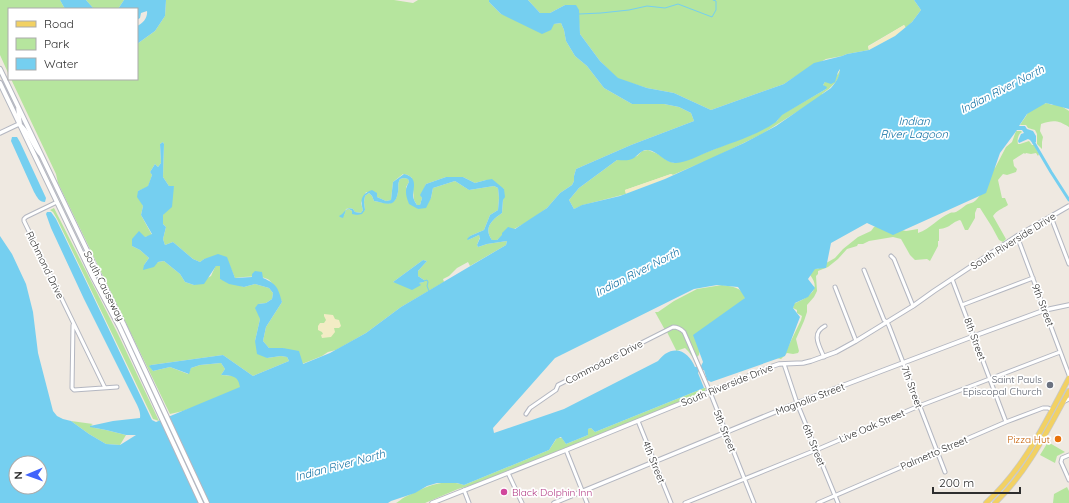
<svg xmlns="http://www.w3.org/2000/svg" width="1069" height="503" font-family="Quicksand,sans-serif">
  <rect width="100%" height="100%" fill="#efe9e1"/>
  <!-- green -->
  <path fill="#b6e59e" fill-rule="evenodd" d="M0,0h60l5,9h-56v66l-9,-20z
    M86,0h38l-6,9h-24z
    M166,0h228l19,3 5,-3h71v2l12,12 53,10 7,-1 3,7 2,11 9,15 12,10 17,22 28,16h32l15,3 12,6 3,8 -63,24 -55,24 -2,7v5l-2,4 -12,8 -13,15 -18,13 -26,14 -6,5h-5c-9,-12 0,-20 10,-27l2,-24 -18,-9 -11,3 -12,-6h-17l-20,7 -5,12 1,2 -2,7h-3l-3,-5 -2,-22 -4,-3 -5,-1 -10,8 -2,18 -5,1 -9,-4v-4l-11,-1 -5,11 2,7 -2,3 -6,-1 -2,-3 -3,-1 -4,1 -3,9 3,-8 3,-1 8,6 8,-5 -1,-8 1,-6 4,-3 3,3 2,5c12,2 21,7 24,-9 1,-6 -1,-7 2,-13l4,-1 4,1 1,3 -3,5 12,22 13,-11 2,-10 22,-7 14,9 25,-4 4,2 1,10 -1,12 -8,5 -6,15 -14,6 -2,4 11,-5 1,2 -3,8 1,2 9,-3 20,-3 -1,4 -36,21 -2,-4 -11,6 -8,8 -6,3 1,3 -43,25 -35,26 -30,17 -8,2 -6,4 -20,8 -19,-16h-14l-6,-7 3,-14 16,-25c-3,-6 -6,-14 -11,-20 -6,-8 -27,-5 -36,-4l-9,-21 -22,2 -4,3 -7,-3 -20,-17 -8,3 -2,-6 3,-12 -3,-3v-9l11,-29h-5l-6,-9 1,-33 -1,-2 -3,2 1,19 -3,4 -3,-3 -5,8 2,3 -4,12 -10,4 5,15 -2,9 11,20 -7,2 -13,9 8,4 9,8 -5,7 20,-4 16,13 5,8 9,3 17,-9 5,-11 4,1v13l24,8 11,-3 14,4 4,5 -1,6 -6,4 -8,1 2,15 -5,22 12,17 14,-2 6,1 2,4 -36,15 -30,-21 -72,10 -1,1 3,5 17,-4 18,7 3,-6 9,-3 21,-2 4,6 -4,6 13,1 9,7 -5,8 -55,20 -13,3 -112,-231 -2,-9 -45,-95h126v-35l18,-13 10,-15zM423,260l4,1 -9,10v5l6,4v2l-6,1 2,2 -27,-3z
    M528,0h386l7,10 -9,12 -6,6 -2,-3 -36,21 1,4 -22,4 -5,2 -16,3 -27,15 -15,10 -73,26 -37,-17 -27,-5 -29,-9 -18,-18 -20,-27 -1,-12 -14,-17 -15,8h-10z
    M841,68c-1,12 -9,19 -19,26v2l-60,38 -51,25 -38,16 -2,-1 -46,16 1,4 -43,11 -9,4 -5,-9 10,-12 38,-28h7l13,-4 5,-5 6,-1 10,4 10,7 6,2 15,-4 64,-25 24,-13 4,-6 45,-26 -3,-4 2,-3h3l10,-8z
    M1047,103l5,2 6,-1 11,7v16c-11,-7 -16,-7 -28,-3l-1,7 3,6 -1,5v7l-5,-5v-10l-2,-4 -7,-2 -2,-3h-6c3,-5 6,-8 8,-13l15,-8z
    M1016,131h5l1,1c-4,2 -5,8 -4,12h2l9,-3 3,4h2l5,9 -1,2 -2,-3 -5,1 -5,-1 -1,1 -1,-1 -11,7 1,6 3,3 -1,3 -9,3 -4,-1 -5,6 4,18h3l3,7c-6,4 -11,5 -15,11l13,23 -3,3 -4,-2 -7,-13 -12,-19h-3l-2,5v5l-7,12h-3l-4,-9 -1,-1c-10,3 -9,8 -21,9v12h-1v5l-8,15 -3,-2 -12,1 -5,-5 -9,-16 -8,-2 -24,4 -6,3h-5l-1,2 -10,3 -9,10 -10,8 -10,4v3l-2,2 1,15 -3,6 -7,8v7l-3,9 -8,18 3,12 -1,2 -5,1 -6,-1 -6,6 -4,-1 11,-11 13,-27 1,-4 -5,-3v-3l-4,-2 1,-4c12,-6 29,-13 16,-29l4,-6h4l3,-3 14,-8 8,-9 15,-12 13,-6 3,-4 4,-2 28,6 12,-2v4c12,-4 20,-15 32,-20 2,-1 3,0 6,-1 4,-2 7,-5 10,-7 4,-2 8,-2 11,-6 7,-7 11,-21 16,-30l2,-1 11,-21 6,-5z
    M54,208l64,126 41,87 -6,-2 -96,-200 -4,-7 -3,-2z
    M722,285c12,2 18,2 24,12l-46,52 -1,6 -2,2 -12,-26c-7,-6 -12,-4 -20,-1l-10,-18h3l16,-11 23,-12z
    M673,329h3l7,4 11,26 -6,-8 -3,-3 -9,3v-1l-9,-18z
    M704,388h2l-1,3 -5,3 -217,88 -25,7 -33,14h-29c4,-2 6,-5 11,-7 19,-9 34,-18 57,-11l85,-35 8,-12h5l4,6 22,-9v-6l3,-1 4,4z
    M71,421l22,3 -2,1 4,3 11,2 20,5 -6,10 -14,-1 -17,-10z
    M1048,442l17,10 -8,4 -2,7 -15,-8z
    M1067,487l2,4v12h-16l1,-9z"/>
  <!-- sand -->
  <path fill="#f3ecc5" d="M904,25l2,3 -11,8 -26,14 -1,-3z
    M709,159l-44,20 -39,15 -1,-4 46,-16 2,1z
    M324,314l9,1 2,4 4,1 2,6 -2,2h-5l1,4 -4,5 -9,1 -1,-3 2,-1 -1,-2 -4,-2v-4l2,-3h4l2,-3 -2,-4z"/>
  <!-- water -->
  <path fill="#75cff0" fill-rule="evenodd" d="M60,0h26l8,9h-29z
    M124,0h42l-1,16 -10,15 -18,13v-18c6,-2 11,-9 10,-15l-6,2 -1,5 -3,2v-11h-19z
    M489,0h39l12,13h10l15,-8h11l3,5 1,24 20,27 18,17 29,10 27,5 37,17 73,-26 30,-21 28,-7 5,-2 22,-4 26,-14 17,-14 9,-12 -7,-10h155v109l-23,-6 -19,11 -8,12h6l2,3 6,2 3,5v6l-3,2 -3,-4 -2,-1 -9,4 -1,-2 3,-7 3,-1 -2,-3h-5l-17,23 -14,40 -93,42 -26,-12 -36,20 -5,25 -11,1 -7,10 7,9 -7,9 -13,6 -2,5 7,9 -15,39 -74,26 -4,-2 -3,-10 -5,1 -1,2 6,15 -109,44 -4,-4 -3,1v6l-22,9 -5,-7 -5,2 -7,11 -85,35 -7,-2h-20l-10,3 -12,7 -24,8 -3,2h-388v-267l12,18 14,30 7,28 5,41 15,58 4,5 6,3 8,2 18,13 17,10 14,1 16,-10h-10l-20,-5 -16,-3v-1l23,-5 27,-3c1,-7 -3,-13 -6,-19l-50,-100 -33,-71 -5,-14 1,-2h4l5,7 28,58 68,143 4,2 84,-35c-2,-12 -8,-11 -19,-12l4,-6 -4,-6 -21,2 -9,3 -2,6 -19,-7 -17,4 -4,-5 2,-1 72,-10 30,21 36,-15 -2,-4 -6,-1 -14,2 -10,-4 -2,-13 5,-22 -5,-11 3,-4 8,-1 6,-4 1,-6 -4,-5 -14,-4 -11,3 -15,-3 -9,-5v-13h-4l-12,18 -10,1 -9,-3 -5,-8 -16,-13 -6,1 -4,5 -11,3 1,-5 5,-7 -9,-8 -8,-4v-7l7,-8 6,6 7,-3 -11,-19 2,-9 -6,-9 1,-6 10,-5 4,-11 -2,-3 5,-8 3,3 3,-4 -1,-19 3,-2 1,2 -1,33 6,9h5l-2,21 -9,8v9l3,3 -3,12 2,6 8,-3 20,17 7,3 4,-3 14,-5 9,3 8,21 17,-1v-3l3,-3 7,1 1,6c14,6 15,10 19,24l-16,25 -3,14 6,7h14l16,3 4,13 27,-11 36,-20 35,-26 105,-62 1,-4 -20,3 -9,3 -1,-2 3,-7 -1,-3 -11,5 -1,-1 3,-3 14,-6 6,-15 8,-5 1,-12 -1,-10 -4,-2 -25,4 -14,-9 -22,7 -2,10 -5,10 -8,1 -9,-5c-3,-8 -5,-14 0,-22l-1,-3 -4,-1 -4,1c-3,6 -1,7 -2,13 -3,17 -12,11 -24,9l-2,-5 -3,-3 -4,3 -1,6 1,8 -3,4 -5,1 -5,-1v-3l-3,-2 -3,1 -3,8 -3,-1 -1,-1c6,-2 6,-10 14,-7l2,3 6,1 2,-3c-3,-10 -2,-16 9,-20l5,3v4l9,4 5,-1 2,-18 11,-8c13,3 10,11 9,21 0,4 2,7 4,10h3l2,-7 -2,-3 6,-11 20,-7h17l12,6 11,-3 6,-1 12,10 1,8 -2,3 -1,13c-10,7 -19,15 -10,27h5l5,-5v-2l6,-6 7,2 32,-21 13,-15 12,-8 2,-4v-5l2,-7 55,-24 63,-24 -3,-8 -12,-6 -15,-3h-32l-28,-16 -17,-22 -12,-10 -9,-15 -2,-11 -3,-7 -7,1 -3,6 -9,4 -41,-20 -12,-12zM840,69c0,7 -4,13 -9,19l-55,38 -32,17 -79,36 -45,17 -38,9 -8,4 -5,-9 10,-12 38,-28c5,0 11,1 15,-1 6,-3 9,-10 16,-9 10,1 18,14 28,13 11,-1 22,-7 32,-11 22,-9 48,-16 68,-30 2,-2 4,-5 6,-7l44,-26 1,-2 -4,-2 2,-3 6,2 4,-2 3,-10zM717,285l21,2 7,11 -52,37 10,27 -2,4 -6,1c-5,-12 -16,-22 -30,-13 -3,2 -5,5 -7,7l-94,48 -70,24 -1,-5 62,-70 139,-69zM16,463h24v24h-24z
    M12,137h5l3,5 26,56 -1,4c-6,0 -8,-5 -11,-10l-23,-51z
    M423,260l4,1 -9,10v5l6,4v2l-5,1 2,2 -9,5 -19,-8z"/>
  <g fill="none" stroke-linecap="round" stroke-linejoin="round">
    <!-- stream -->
    <path stroke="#75cff0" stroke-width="1" d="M579,14l22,-1 28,-3 18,-4 18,2 13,-4 34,13 4,-7v-9l-3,-1
      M424,281l3,-1 1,2 -1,4 2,5"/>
    <!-- canal -->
    <path stroke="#75cff0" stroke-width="3" d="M1034,143l17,29 18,28"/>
    <defs>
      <path id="minor" d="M57,202l-31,15 -2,2v2l81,167
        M1051,217l18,47
        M1017,236l52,139
        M891,256l3,3 19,47
        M864,270l20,50 3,2 2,4 56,146
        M952,279l54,143
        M835,287l21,54
        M962,305l71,-27
        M73,325l-1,63 2,2 43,-3
        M824,357c-5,-11 -13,-24 1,-31
        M784,364l13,39 41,100
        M1063,402l6,-3
        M526,414l4,-6 26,-18 2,-5 6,-3 109,-55c5,0 8,2 11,5l26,60 44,111
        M638,421l33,82
        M566,450l21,53
        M1069,455l-7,3 -1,4 8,18
        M508,473l14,30
        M464,490l5,13
        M685,503l131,-53 103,-44 141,-54
        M818,503l188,-81 37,-14h5l4,2"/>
      <path id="tertiary" d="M18,109l2,14
        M0,133l19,-9c10,7 13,20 21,30
        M432,503l134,-53 207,-84 6,-2 24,-1 8,-2 25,-9 20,-11 57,-35 21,-15 83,-55 52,-30
        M554,503l243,-100 177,-67 71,-26 24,-5"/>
      <path id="secondary" d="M0,69l97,202 27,54 83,178
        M0,83l92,192 27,51 82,177"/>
      <path id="primary" d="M986,503c39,-36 58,-78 83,-125
        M995,503c33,-32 52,-72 74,-112"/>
    </defs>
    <!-- minor casing -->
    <use href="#minor" stroke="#b4b7c1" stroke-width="5"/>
    <!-- tertiary casing -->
    <use href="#tertiary" stroke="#b4b7c1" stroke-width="5.5"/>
    <!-- secondary casing -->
    <use href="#secondary" stroke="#b4b7c1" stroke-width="6"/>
    <!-- primary casing -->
    <use href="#primary" stroke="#c9c9c9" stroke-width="6"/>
    <!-- minor -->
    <use href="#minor" stroke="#fff" stroke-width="3"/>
    <!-- tertiary -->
    <use href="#tertiary" stroke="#fff" stroke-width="3.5"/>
    <!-- secondary -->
    <use href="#secondary" stroke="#fff" stroke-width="4"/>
    <!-- primary -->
    <use href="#primary" stroke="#f2d163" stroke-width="4.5"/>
  </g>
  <!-- markers -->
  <circle fill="#6b7280" stroke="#fff" stroke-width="1.5" cx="1050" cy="385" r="4"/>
  <circle fill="#e8710a" stroke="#fff" stroke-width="1.5" cx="1058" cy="439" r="4"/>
  <circle fill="#d1479c" stroke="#fff" stroke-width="1.5" cx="504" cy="492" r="4"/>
  <g text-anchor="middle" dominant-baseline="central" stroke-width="3.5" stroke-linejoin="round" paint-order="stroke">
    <!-- street labels -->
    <g font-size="10" fill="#2e2e2e" stroke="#fff">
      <text transform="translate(1013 241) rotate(-32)">South Riverside Drive</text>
      <text transform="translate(45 265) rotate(64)">Richmond Drive</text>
      <text transform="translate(104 286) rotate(63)">South Causeway</text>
      <text transform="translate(1043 305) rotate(69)">9th Street</text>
      <text transform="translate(975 339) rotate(70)">8th Street</text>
      <text transform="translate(604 362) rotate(-27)">Commodore Drive</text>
      <text transform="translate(727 385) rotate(-22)">South Riverside Drive</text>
      <text transform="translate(912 387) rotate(70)">7th Street</text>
      <text transform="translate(810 399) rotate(-21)">Magnolia Street</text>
      <text transform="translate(872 426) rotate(-23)">Live Oak Street</text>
      <text transform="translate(725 431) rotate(68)">5th Street</text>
      <text transform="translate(814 445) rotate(68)">6th Street</text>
      <text transform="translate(934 453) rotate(-23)">Palmetto Street</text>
      <text transform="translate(654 462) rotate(68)">4th Street</text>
    </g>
    <!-- worship labels -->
    <g font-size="10" fill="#5b616d" stroke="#fff" text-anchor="end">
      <text x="1042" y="379">Saint Pauls<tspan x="1042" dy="12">Episcopal Church</tspan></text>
    </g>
    <!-- food labels -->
    <g font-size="10" fill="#c56008" stroke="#fff" text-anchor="end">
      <text x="1050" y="439">Pizza Hut</text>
    </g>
    <!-- hotel labels -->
    <g font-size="10" fill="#b23c85" stroke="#fff" text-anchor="start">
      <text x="512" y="492">Black Dolphin Inn</text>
    </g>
    <!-- water labels -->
    <g font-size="11" font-style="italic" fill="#0d6fa3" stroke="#fff">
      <text transform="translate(1002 89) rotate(-27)">Indian River North</text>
      <text x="914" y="121">Indian<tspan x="914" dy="13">River Lagoon</tspan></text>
      <text transform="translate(637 272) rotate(-27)">Indian River North</text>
      <text transform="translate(340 465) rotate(-15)">Indian River North</text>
    </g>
  </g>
  <!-- legend -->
  <rect x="8" y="8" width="130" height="72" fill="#ffffff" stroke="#ababab"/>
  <rect x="16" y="21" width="20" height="6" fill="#f2d163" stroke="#ababab"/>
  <text x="44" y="28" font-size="12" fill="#2e2e2e">Road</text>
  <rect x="16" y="38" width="20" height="12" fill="#b6e59e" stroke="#ababab"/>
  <text x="44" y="48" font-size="12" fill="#2e2e2e">Park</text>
  <rect x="16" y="58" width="20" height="12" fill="#75cff0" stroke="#ababab"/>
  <text x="44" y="68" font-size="12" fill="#2e2e2e">Water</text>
  <!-- north arrow -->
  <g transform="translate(28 475) rotate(268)"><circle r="19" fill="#ffffff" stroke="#ababab"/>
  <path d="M0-3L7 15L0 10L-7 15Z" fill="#4264fb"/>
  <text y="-6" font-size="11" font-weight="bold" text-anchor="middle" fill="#2e2e2e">N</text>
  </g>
  <!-- scale -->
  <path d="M933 487v6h87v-6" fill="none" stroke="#2e2e2e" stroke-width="2"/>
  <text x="939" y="487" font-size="12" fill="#2e2e2e" stroke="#ffffff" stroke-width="3" paint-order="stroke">200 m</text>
</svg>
